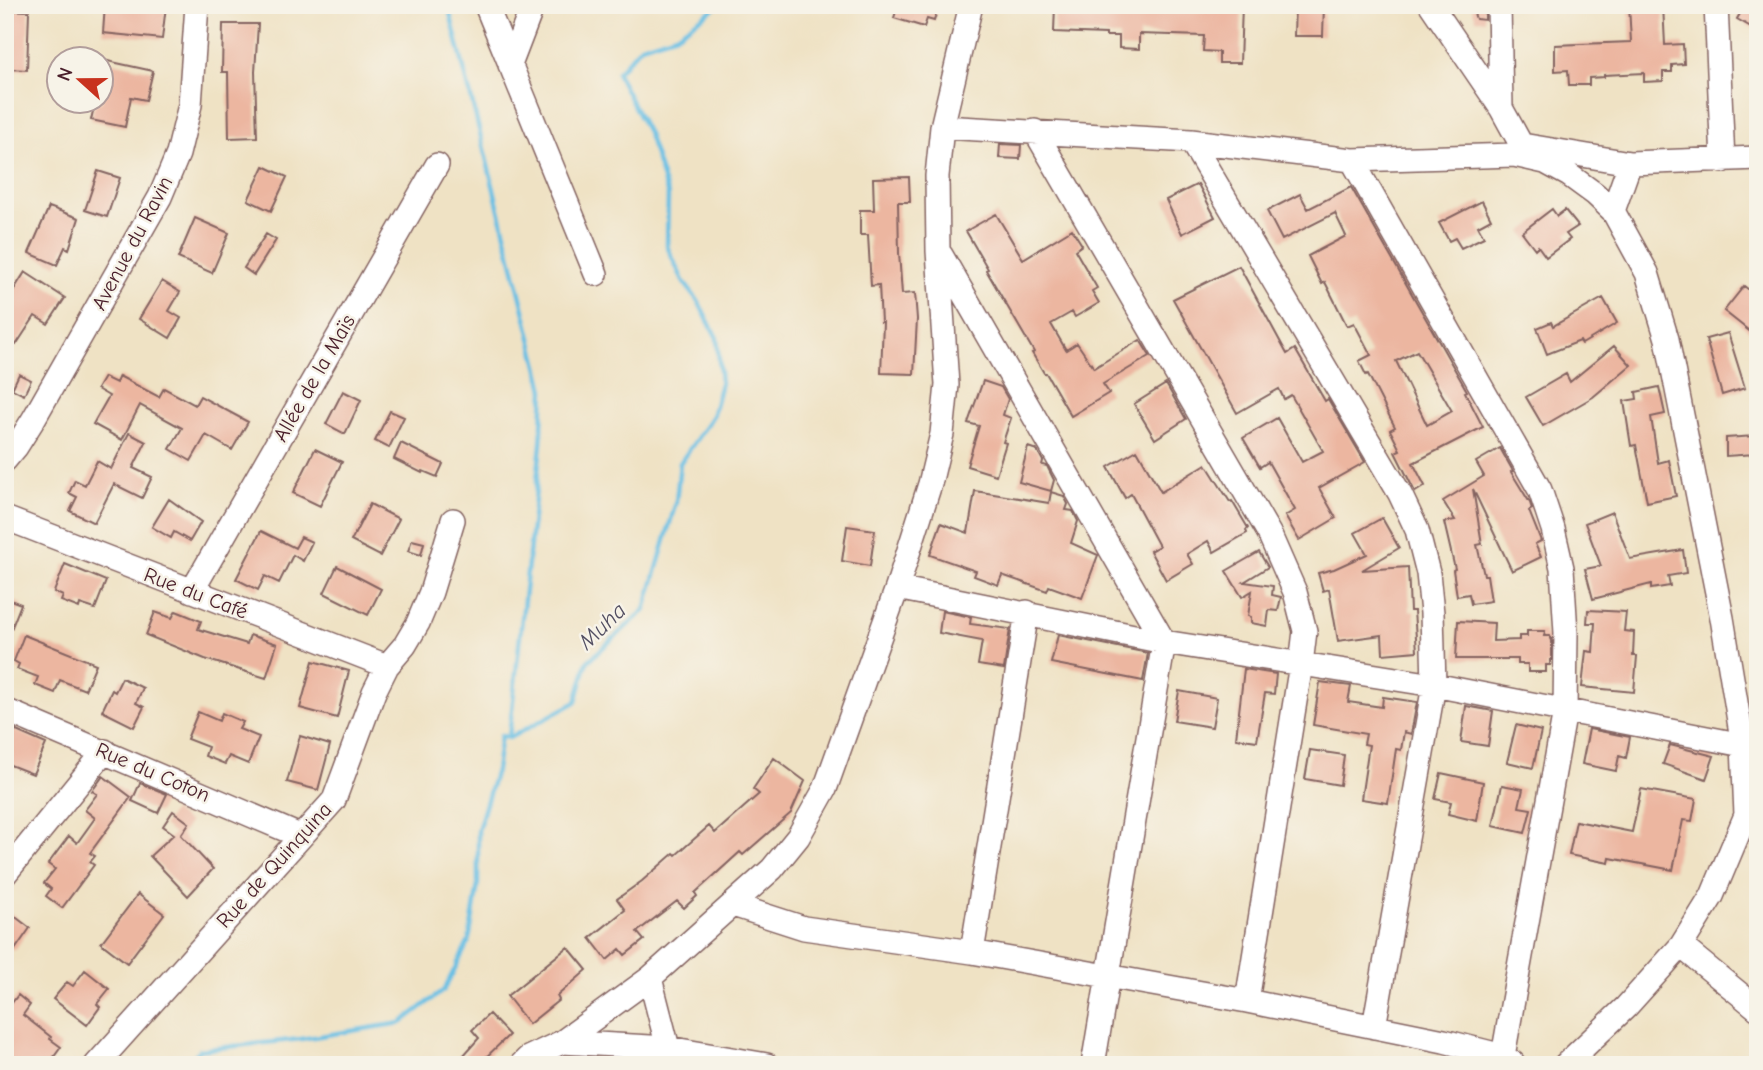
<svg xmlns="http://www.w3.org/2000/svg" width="1763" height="1070" font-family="'Comic Neue',sans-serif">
  <rect width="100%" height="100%" fill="#f7f3e8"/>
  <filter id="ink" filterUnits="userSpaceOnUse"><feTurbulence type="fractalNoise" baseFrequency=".0143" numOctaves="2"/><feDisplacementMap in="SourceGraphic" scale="14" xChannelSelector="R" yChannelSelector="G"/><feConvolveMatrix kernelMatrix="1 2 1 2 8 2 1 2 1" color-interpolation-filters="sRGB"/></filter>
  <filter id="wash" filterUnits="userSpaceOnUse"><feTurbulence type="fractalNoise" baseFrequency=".00686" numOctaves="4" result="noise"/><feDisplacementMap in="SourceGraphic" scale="28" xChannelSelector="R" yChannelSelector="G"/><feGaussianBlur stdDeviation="1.57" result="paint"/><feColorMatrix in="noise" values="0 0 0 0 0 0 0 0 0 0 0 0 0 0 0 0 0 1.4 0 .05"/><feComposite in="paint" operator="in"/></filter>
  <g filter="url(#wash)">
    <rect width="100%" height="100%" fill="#efe2c4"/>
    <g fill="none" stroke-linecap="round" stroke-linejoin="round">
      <!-- stream -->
      <path stroke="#67bfe4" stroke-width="4.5" d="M448,5l96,385 -3,54 -32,293
        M188,1065l11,-15 102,-11 100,-16 43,-33 25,-49 9,-57v-54l18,-60 5,-35 8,3 67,-36 11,-40 58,-52 31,-108 4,-39 32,-46 9,-34 -4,-45 -19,-37 -15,-20 -16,-35 1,-51 -20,-61 -31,-61 24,-27 35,-11 43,-30"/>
    </g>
    <g id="blocks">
      <!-- building -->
      <path fill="#ecb6a0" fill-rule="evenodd" d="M105,5l61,1 -4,33 -59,-6z
        M898,5h41l-5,16 -7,-2 -3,8 -30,-9z
        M1055,5h117v5l32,1 1,-6h37l-2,58h-21v-11l-16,-1 1,-15 -65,-2v15l-20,-1v-12h-13v-2l-52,-2z
        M1295,5h29l-1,31h-29z
        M1471,5h14v15l-9,-1z
        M1629,5h34l2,40 18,-1 1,20 -12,1v7h-9v9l-19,1v-9l-40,2v2l-15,1v7h-20l-1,-15 -13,1v-26l76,-3z
        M1745,5h13v26l-21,-12z
        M5,10l24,1 -2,59 -18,-1 1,-14h-5z
        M223,24h35l-3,48 2,65 -28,1 -1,-66h-6z
        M103,60l50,11 -7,29 -15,-3 -6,30 -34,-7 4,-18h7z
        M1000,144l21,1 -1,14 -21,-1z
        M264,166l23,11 -16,34 -23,-11z
        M98,171l22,7 -13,39 -22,-7z
        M909,177l1,25h-12l1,51 3,41 13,-1 2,26 -3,55 -33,-1 2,-51h-2l-2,-37 -8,1 -3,-51h-8v-25h14l-1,-32z
        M1198,184l17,33 -33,17 -16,-34z
        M1351,187l116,204 -2,1 18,35 -70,36 12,23 -10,6 -20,-40 5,-2 -10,-20 5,-3 -27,-53 -2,1 -7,-14 12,-6 -17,-32 -7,3 -22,-44 -3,2 -14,-28 38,-20 -11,-23 -53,27 -15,-29 33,-17 8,15zM1417,351l35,60 -25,14 -31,-64z
        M1482,201l9,18 -13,7 6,11 -23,11 -6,-10 -6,3 -10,-18z
        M49,207l30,11 -10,31 -4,-2 -8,18 -28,-12z
        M1552,209l5,7 8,-6 13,16 -12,8 4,5 -24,18 -8,-11 -3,3 -13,-17z
        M996,214l27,45 49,-30 10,16 -7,5 22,38 -5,3 7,12 -24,14 -3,-5 -21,12 15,26 11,-7 17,25 46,-28 10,16 -47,28 6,9 -38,23 -25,-43h-2l-12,-20 2,-1 -48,-82 2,-1 -22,-38z
        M195,218l34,15 -17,40 -34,-15z
        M266,234l10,6 -22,35 -10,-7z
        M1239,266l48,88 8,-5 30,52 3,-2 37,63 -46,26 17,30 -37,22 -14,-24 10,-6 -27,-48 -8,5 -17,-29 34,-20 25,44 21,-11 -32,-56 -7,4 -5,-10 -42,24 -64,-114z
        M25,272l40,26 -17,26 -13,-8 -19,29 -11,-7v-52l8,5z
        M162,281l18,11 -11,19 12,7 -11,20 -31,-19z
        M1744,286l14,11v41l-34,-27z
        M1603,298l14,25 -35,21 -2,-3 -33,13 -10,-26 14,-6 2,4z
        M1728,333l17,55 -23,7 -16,-56z
        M1614,346l17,19 -38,32 -50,29 -17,-29 40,-23 4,8z
        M19,374l12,6 -7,15 -12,-6z
        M119,376l40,21 5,-9 31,17 5,-9 48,26 -16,28 -26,-15 -15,26 -21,-12 12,-21 -42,-23 -18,35 -29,-16 16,-28 -12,-7 7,-12 12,6z
        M983,381l18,6 7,12 -5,16 8,3 -8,24 3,1 -10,32 -29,-9 12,-40 -11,-3z
        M1166,384l20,35 -31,20 -21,-35z
        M1659,387l6,27 -14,3 7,46 11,-3 7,36 -29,6 -11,-57 -5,1 -7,-45 13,-2 -1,-7z
        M343,391l18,9 -16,34 -19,-10z
        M390,411l14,6 -15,31 -14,-7z
        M129,433l17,9 -13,26 19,9 -10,21 -28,-14 -20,39 -24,-12 7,-14 -8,-4 6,-13 10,5 12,-24 14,8z
        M1755,436v18l-29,2v-18z
        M401,443l42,21 -6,13 -14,-6 -1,2 -28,-14z
        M1028,447l9,3 6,11 -1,4 5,1 7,14 -3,11 -32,-9z
        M1500,448l13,23 -2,1 19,31 2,6 -3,2 12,30 -6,3 6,13 -29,14 -39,-82 9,55 -5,1 7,30h3l4,26 -20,3 -2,-10 -12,2 -4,-26 2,-1 -11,-47 11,-2 -12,-19 41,-25 -8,-14z
        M315,449l27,13 -22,44 -27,-13z
        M1137,450l24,42 45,-28 24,38 2,-1 16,27 -2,2 1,3 -33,19 -6,-11 -21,13 6,10 -27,16 -16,-29 9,-5 -28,-52 -6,4 -17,-31z
        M975,491l74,12 2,-11 13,4 4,8 -2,6 7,1 5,10 -7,22 27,12 -16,43 -33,-12 -2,5 -45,-16 -4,10 -24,-9 2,-5 -46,-16 11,-32 27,10z
        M169,499l32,23 -11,19 -16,-9 -3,6 -19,-11z
        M370,504l29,15 -19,37 -29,-15z
        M1612,512l18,47 53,-9 3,23 -18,3 2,10 -19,3v-5l-58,15 -8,-30 16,-3 -16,-43z
        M1382,518l17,30 -37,22 46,-3 2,44h4l3,40 -34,3 -1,-19 -44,6 -9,-52 -6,2 -5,-18 16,-4 33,-15 -12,-21z
        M847,526l28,4 -5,36 -28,-5z
        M261,531l34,17 6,-11 11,5 -9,19 -10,-6 -14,28 -14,-7 -7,14 -22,-11z
        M412,540l12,3 -3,12 -13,-4z
        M1259,552l9,15 -24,15 29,4 -1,9 9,2 -3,14 -9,-1 -2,16 -16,-3v-6l-3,-1 4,-25 -10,6 -16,-26z
        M65,564l41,17 -11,28 -15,-5 -1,4 -18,-7 2,-5 -9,-4z
        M337,566l44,23 -13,26 -44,-22z
        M5,598l16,6 -15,38h-1z
        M1588,610l38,2 -2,19 10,1 -1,24h4l-3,36 -52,-5 4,-36 7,1 2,-29h-8z
        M176,611l25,10 -3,8 49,15 3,-9 27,9 -11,34 -61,-19 -59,-24 9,-23 17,6z
        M942,611l29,6 -1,7 40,5 -6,40 -26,-4 4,-24 -43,-8z
        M1458,621l36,2 -1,18 26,-1v-4h8v-5h18l-1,5h6l2,5v19h-2v5h-4v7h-18v-8h-10v-5h-62z
        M24,635l72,29 -11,26 -25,-10 -5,13 -20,-8 3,-8 -21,-8 2,-5 -5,-3z
        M1058,635l90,18 -5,28 -92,-18z
        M313,661l36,10 -12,47 -37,-10z
        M1244,669l32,5 -2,20 -9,-1 -8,48 -21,-3z
        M122,678l21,10 -7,15 8,4 -10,20 -32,-16 10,-21 3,2z
        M1320,682l31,4 -3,16 34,5 1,-10 34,5 -6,32 -7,-2 -3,18 -5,-1 -8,54 -27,-4 8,-54 -5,-1 2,-10 -53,-9z
        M1179,691l38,7 -5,29 -38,-6z
        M1466,706l27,5 -5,35 -27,-4z
        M198,712l21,9 3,-8 21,9 -4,7 20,8 -11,27 -19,-8 -4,8 -20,-8 3,-9 -21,-8z
        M1516,725l25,6 -8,37 -26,-6z
        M5,726l41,18 -13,30 -28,-11z
        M1589,729l41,8 -4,21 -7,-2 -3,15 -34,-7z
        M300,736l30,9 -12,45 -31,-8z
        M1670,745l44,11 -8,23 -43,-15z
        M1310,750l34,5 -4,30 -35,-6z
        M774,758l31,23 -14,32 -48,42 -3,-3 -45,41 2,3 -13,12 -7,-7 -40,31 7,8 -19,15 -5,-6 -13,11 -17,-22 35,-28 -8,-11 25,-18 32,-28 2,2 33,-29 6,7 44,-39 -6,-5z
        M1441,773l42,9 -6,39 -29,-7 3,-12 -16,-3z
        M103,776l28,21 -41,56 5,3 -5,6 4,3 -32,43 -16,-12 5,-7 -7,-6 11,-14 -7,-5 21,-28 8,7 18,-25 -10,-8 12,-16 -5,-3z
        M140,783l27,11 -9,19 -26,-12z
        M1502,785l21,4 -4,18 12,2 -6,24 -32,-7z
        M1641,789l55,10 -4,22 -9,-1 -10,50 -63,-12 -1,5 -40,-8 7,-34 56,11z
        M173,811l16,12 -8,12 32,34 -25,27 -38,-40 24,-22 -11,-8z
        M138,894l26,20 -37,49 -26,-20z
        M5,909l25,19 -16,23 -9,-7z
        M568,947l19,23 -30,26 2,4 -30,24 -22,-28z
        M85,970l24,19 -12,15 3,3 -13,18 -34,-26 14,-17 6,4z
        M18,995l12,10 -7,10 28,22 -1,2 11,8 -13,18h-43v-53z
        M489,1014l20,21 -31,30h-23l24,-27 -7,-8z"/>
    </g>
  </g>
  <g filter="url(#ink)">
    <use href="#blocks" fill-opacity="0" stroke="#846361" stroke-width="2"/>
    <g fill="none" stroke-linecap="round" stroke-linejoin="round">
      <defs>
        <path id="minor" d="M486,5l110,269
          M1431,5l70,103 27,49
          M1499,5l2,103
          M1716,5l7,156
          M510,65l23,-60
          M942,127l249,14 161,19 162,-5 31,7 24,13 26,19 18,17 34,62 20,66 55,279 21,127 3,70 -34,81 -31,50 -55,61 -61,58
          M1035,131l234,402 26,59 10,39 -4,33 -54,337
          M1191,141l209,353 17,36 11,43 4,40 2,72 -60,342
          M1528,146l102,17 128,-5
          M1352,160l188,330 13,39 9,39 4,65 -1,78 -62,345
          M1613,211l17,-48
          M941,255l223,387 -71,423
          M5,460l11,-13 17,-27 127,-223 18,-43 12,-49 7,-100
          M5,518l382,148
          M897,588l267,54 270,43 309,60
          M192,591l245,-426
          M5,710l295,126
          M5,874l100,-123
          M733,905l71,23 168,24 275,49 197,40 59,15 10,7
          M1681,946l77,63
          M972,952l55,-340
          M650,978l18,70
          M562,1042l88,-64 122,-109 26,-32 27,-48 72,-201 33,-104 12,-50 5,-49 -9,-134 -1,-75 5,-49 29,-122
          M96,1065l238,-265 40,-108 13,-26 18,-21 13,-22 13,-31 22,-72
          M521,1065l7,-7 34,-16 106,6 99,17"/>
      </defs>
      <!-- minor casing -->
      <use href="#minor" stroke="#846361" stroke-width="26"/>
      <!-- minor -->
      <use href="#minor" stroke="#fff" stroke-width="23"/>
    </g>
  </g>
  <g text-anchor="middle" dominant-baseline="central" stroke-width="5" stroke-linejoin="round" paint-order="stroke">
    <!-- street labels -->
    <g font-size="21" fill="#4a1f2b" stroke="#f7f3e8">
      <text transform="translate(132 243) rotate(-62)">Avenue du Ravin</text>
      <text transform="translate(314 378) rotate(-60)">Allée de la Maïs</text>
      <text transform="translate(196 593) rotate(21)">Rue du Café</text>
      <text transform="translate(153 772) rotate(23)">Rue du Coton</text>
      <text transform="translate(274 865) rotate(-48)">Rue de Quinquina</text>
    </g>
    <!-- water labels -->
    <g font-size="23" font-style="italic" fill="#534f62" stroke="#f7f3e8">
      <text transform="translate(602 626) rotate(-44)">Muha</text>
    </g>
  </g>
  <!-- margin -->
  <rect width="1763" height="1070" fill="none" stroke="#f7f3e8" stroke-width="28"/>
  <!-- north arrow -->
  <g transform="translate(80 80) rotate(291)"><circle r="33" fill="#f7f3e8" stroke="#b29e9c" stroke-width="2"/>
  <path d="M0-5L12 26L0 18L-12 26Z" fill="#c8321e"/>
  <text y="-10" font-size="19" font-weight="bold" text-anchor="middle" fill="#4a1f2b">N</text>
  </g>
</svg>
